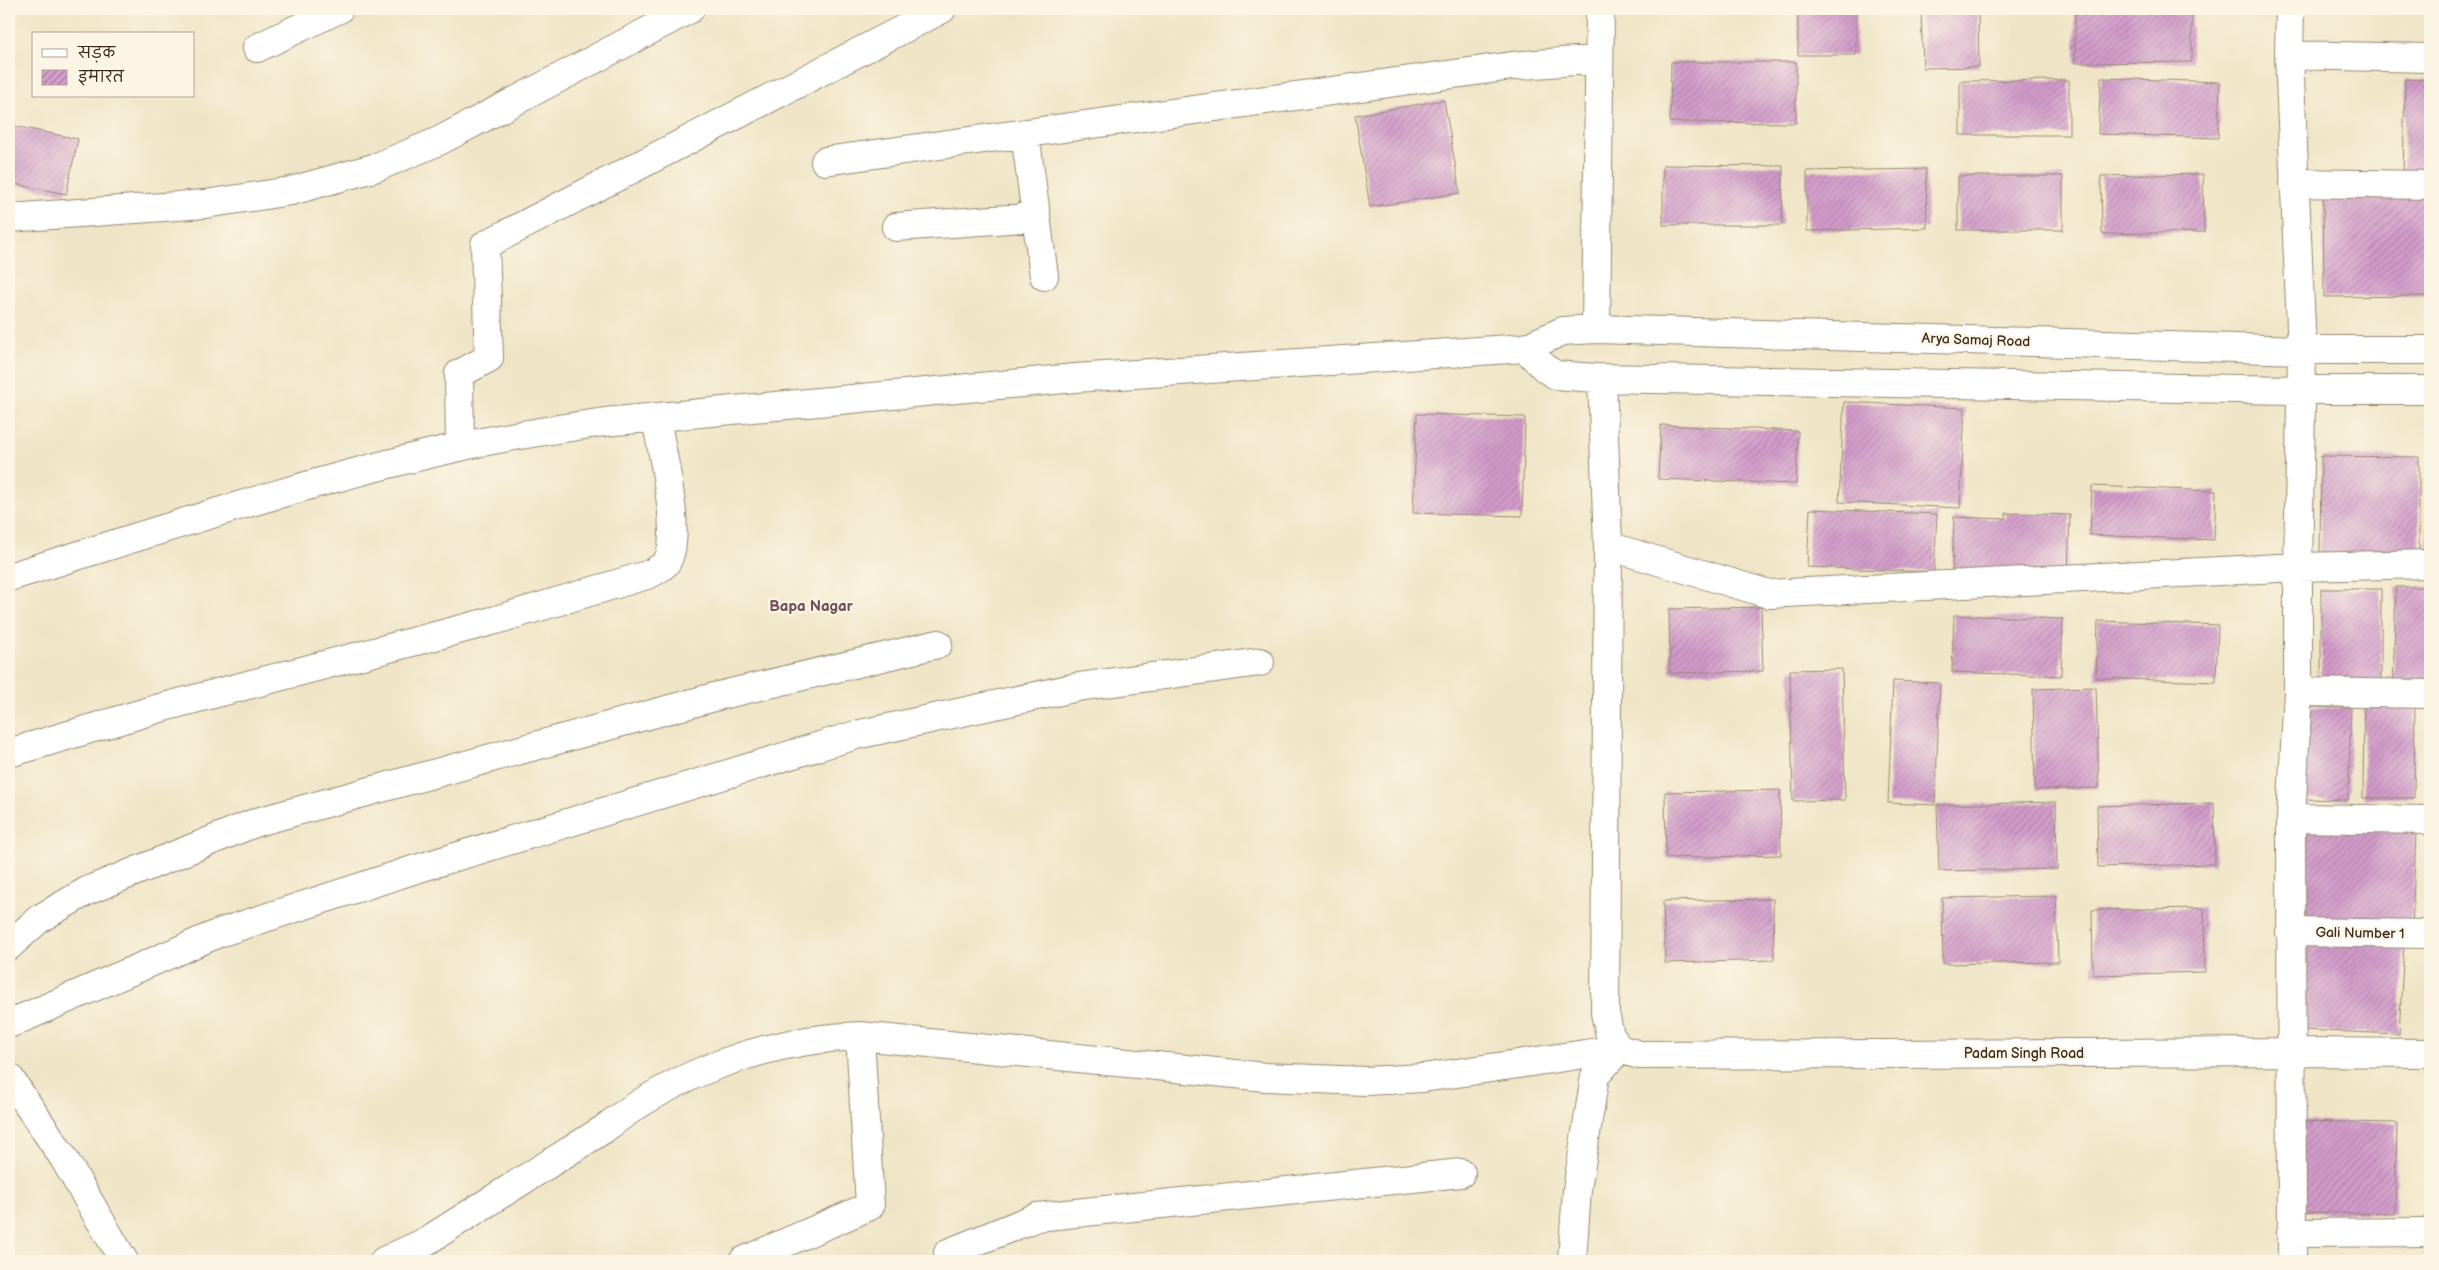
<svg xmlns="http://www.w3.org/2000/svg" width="2439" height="1270" font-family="'Balsamiq Sans','Playpen Sans Deva',sans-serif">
  <defs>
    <pattern id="building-hatch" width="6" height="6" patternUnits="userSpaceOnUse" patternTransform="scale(1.25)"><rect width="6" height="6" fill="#d29bcb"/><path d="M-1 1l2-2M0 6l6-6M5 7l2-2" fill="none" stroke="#ac7fa4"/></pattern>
  </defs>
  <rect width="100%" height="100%" fill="#fcf5e5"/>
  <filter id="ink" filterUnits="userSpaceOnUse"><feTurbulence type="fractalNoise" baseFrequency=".02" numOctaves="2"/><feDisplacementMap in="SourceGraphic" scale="10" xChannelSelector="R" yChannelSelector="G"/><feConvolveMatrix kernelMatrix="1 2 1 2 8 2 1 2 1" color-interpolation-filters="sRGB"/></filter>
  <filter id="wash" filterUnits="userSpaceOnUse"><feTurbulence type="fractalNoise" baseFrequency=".0096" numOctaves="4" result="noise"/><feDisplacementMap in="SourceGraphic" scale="20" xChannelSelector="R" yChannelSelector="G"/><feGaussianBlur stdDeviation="1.12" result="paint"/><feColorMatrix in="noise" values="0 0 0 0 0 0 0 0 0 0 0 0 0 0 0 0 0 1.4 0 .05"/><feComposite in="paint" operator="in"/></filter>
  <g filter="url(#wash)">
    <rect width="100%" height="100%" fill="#efe5c6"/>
    <g id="blocks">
      <!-- building -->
      <path fill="url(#building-hatch)" d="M1798,9h58v46h-58z
        M1921,9h57l1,58 -56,1z
        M2075,9h117v53l-117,1z
        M1671,62h125v61l-126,-1z
        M2101,78l119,4 -2,56 -120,-4z
        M2405,79l25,1v98l-27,-1z
        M2069,80v55h-109v-54z
        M1444,100l16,93 -90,14 -15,-92z
        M9,125l69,14 -12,55 -57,-11z
        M1663,165l120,1 -1,59h-119z
        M1926,169l1,59 -120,3v-60z
        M2203,174l1,58 -102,2 -1,-58z
        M1958,176h105v54h-105z
        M2430,191v105l-106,1 -1,-105z
        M1844,402l121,6 -5,100 -121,-6z
        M1417,414l108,3 -3,99 -109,-3z
        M1661,425l137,6 -2,53 -138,-5z
        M2321,456l98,1v101l-99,-1z
        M2092,486l124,5 -2,49 -124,-5z
        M2429,502h1v51h-3z
        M1810,509l127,5 -3,58 -127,-5z
        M2006,513l64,2 -2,61 -116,-4 2,-55 52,2z
        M2396,587h34v101l-37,-1z
        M2321,589h60v92h-60z
        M1761,607l2,64 -93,2 -1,-64z
        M1954,615l109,4 -2,57 -109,-4z
        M2098,621l120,4 -2,57 -120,-4z
        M1842,669l3,131 -52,1 -3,-131z
        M1893,681l47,2 -5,122 -47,-2z
        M2096,687l3,101 -64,2 -2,-101z
        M2364,699l51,1 -1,98h-51z
        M2306,707l45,1 -3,92 -46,-1z
        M1780,790l1,65 -115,3 -1,-66z
        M2056,802l1,67 -118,2 -2,-66z
        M2214,803l1,61 -117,3 -1,-61z
        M2305,828l111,3 -4,98 -110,-3z
        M2056,896l2,66 -115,2 -1,-66z
        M1773,899l1,61 -109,3 -2,-62z
        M2204,908l1,64 -112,3 -1,-65z
        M2304,940l100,4 -5,90 -99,-4z
        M2297,1121l100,2 -2,91 -100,-2z"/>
    </g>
  </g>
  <g filter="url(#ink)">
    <use href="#blocks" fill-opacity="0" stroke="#958872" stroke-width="1"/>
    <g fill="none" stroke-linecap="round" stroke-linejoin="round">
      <defs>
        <path id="minor" d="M2290,9l-1,46 13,295 -4,217v125l-7,126 1,443
          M257,48l82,-39
          M2289,55l141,3
          M1025,133l19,143
          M825,161l687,-95 87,-7
          M2294,183l136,2
          M9,218l196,-14 86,-13 86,-24 62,-26 251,-132
          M896,227l140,-10
          M1596,329l4,-320
          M1525,348l21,21 10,6 39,3 706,12h129
          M1602,378l6,168 -3,467 5,22 9,14
          M460,447l-1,-73 30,-16 -4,-113 457,-236
          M1608,546l161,48 529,-27 132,-3
          M9,577c149,-46 298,-96 450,-130 48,-11 97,-18 146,-25l470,-44 450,-30 38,-17 33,-2 706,21h128
          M2298,692l132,2
          M9,753l151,-45 336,-88 154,-46c5,-3 13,-7 16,-11 18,-25 -5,-114 -10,-145
          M2291,818l139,2
          M2290,932l140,2
          M9,946l30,-27 48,-28 170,-69 461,-126 220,-52
          M9,1024l210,-91 197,-64 440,-134 222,-48 182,-25
          M9,1077l54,80 61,104
          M2291,1233l139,-1
          M384,1261l41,-19 179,-113c72,-57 165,-90 256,-93l405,41 100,4 58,-3 196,-29 21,6 650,-3 140,1
          M743,1261l127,-55 -10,-170
          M952,1261l-4,-8 89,-36 424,-44
          M1572,1261l5,-71 18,-114 24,-27"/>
      </defs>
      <!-- minor casing -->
      <use href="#minor" stroke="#958872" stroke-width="30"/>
      <!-- minor -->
      <use href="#minor" stroke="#fff" stroke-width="28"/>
    </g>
  </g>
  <g text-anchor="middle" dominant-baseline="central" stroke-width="4.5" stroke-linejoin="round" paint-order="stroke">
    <!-- street labels -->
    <g font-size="14" fill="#3b2a1e" stroke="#fcf5e5">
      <text transform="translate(1976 340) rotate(2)">Arya Samaj Road</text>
      <text transform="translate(2360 933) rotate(1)">Gali Number 1</text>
      <text x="2024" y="1053">Padam Singh Road</text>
    </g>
    <!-- neighbourhood labels -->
    <g font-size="15" font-weight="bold" fill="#70525b" stroke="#fcf5e5">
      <text x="811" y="606">Bapa Nagar</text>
    </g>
  </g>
  <!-- margin -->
  <rect width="2439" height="1270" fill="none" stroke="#fcf5e5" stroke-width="30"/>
  <!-- legend -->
  <rect x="32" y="32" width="162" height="65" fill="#fcf5e5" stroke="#afa495"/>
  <rect x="42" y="49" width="25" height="8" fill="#ffffff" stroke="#afa495"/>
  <text x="78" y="58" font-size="15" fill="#3b2a1e">सड़क</text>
  <rect x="42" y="70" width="25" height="15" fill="url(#building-hatch)" stroke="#afa495"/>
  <text x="78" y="82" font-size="15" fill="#3b2a1e">इमारत</text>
</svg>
